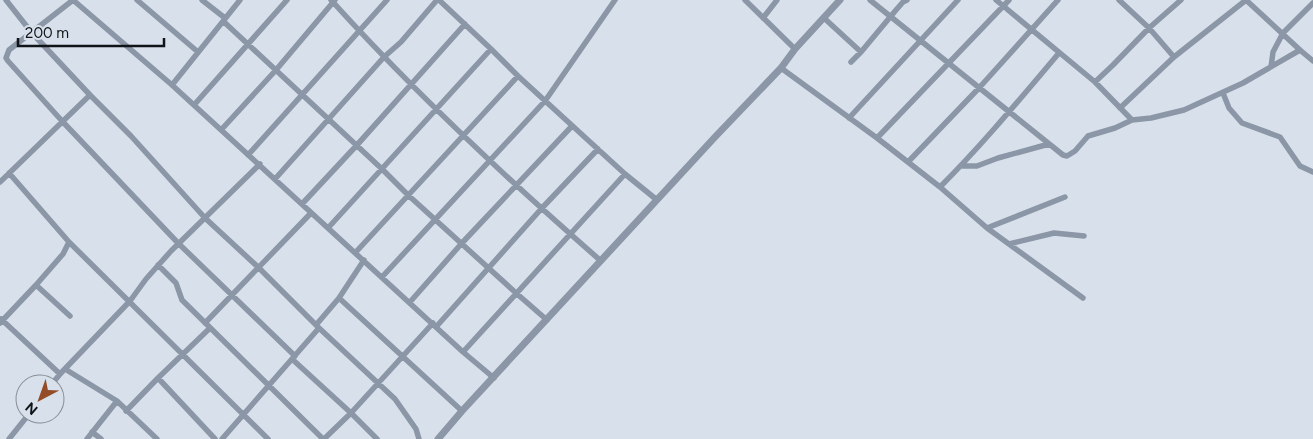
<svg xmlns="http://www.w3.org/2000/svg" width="1313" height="439" font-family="Figtree,sans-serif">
  <rect width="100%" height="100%" fill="#d8e0eb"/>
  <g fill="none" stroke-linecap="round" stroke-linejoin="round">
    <!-- minor -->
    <path stroke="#8b96a6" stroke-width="5.5" d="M6,0l26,33 58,62 41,41 74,82 54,50 60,60 76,71 21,30 3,10
      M73,0l99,85 291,267 31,26
      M73,0l-64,50 -3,8 2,3 54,60 116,122 117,113
      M137,0l61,52
      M202,0l23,18
      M331,0c84,93 176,179 270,261
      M439,0l52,49 27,27 107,98 32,26
      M745,0l50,49
      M870,0l193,155 4,1 8,-5 13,-15 27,-8 17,-8
      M996,0l99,82 37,38 19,-2 33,-8 59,-27 57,-33
      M1119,0l30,28 25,29
      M1246,0l54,50 13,11
      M763,18l14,-18
      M824,18l37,34 35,-42 7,-8 4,-2
      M223,21l159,148 26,26 108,98 31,27
      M851,62l10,-10
      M1271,67l2,-15 10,-19 30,-30
      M781,68l96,70 63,49 47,41 96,70
      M1095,82l18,-17 36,-37 32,-28
      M172,85l68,-85
      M1223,93l6,15 13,15 38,14 20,29 13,6
      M194,105l93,-105
      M1120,108l54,-51 72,-57
      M849,118l109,-118
      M221,130l55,-60 59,-70
      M877,138l132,-138
      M248,155l139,-155
      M908,162l71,-74 79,-88
      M962,166h15l21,-8 51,-14
      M9,173l60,69 199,197
      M275,179l109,-122 17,-15 36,-42
      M0,182l90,-87
      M940,187c42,-42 80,-88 119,-134
      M302,204l55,-59 108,-121
      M328,228l163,-179
      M987,228l78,-31
      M1009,244l45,-11 30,3
      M355,253l163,-177
      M158,265l18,18 6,17 141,139
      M382,277l163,-176 70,-101
      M36,285l27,-31 6,-12
      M339,298l123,113
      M410,302l52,-59 110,-117
      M1,319l59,55
      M0,323l36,-38 34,31
      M205,323l106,-110
      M316,325l23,-27 25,-38
      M436,327l106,-119 56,-59
      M210,328l-52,50 57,61
      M463,352l162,-178
      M292,359l59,54 26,26
      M65,369l52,32 40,38
      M52,384l8,-10 70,-73 16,-22 25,-28 89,-87
      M126,411l32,-33
      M92,432l9,7
      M9,439l20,-25
      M87,439l30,-38
      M222,439l97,-111
      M324,439l27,-26 82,-90"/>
    <!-- tertiary -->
    <path stroke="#8b96a6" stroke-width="7" d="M438,439l24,-28 253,-274 66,-69 14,-19 45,-49"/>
  </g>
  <!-- north arrow -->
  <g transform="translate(40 399) rotate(221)"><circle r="24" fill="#d8e0eb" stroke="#888e96"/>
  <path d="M0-4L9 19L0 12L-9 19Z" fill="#934b28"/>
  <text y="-8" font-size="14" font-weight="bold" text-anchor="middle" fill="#101317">N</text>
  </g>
  <!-- scale -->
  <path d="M18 38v8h146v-8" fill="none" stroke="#101317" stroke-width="2.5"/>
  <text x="25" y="38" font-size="15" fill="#101317" stroke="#d8e0eb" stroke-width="4" paint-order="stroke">200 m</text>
</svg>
